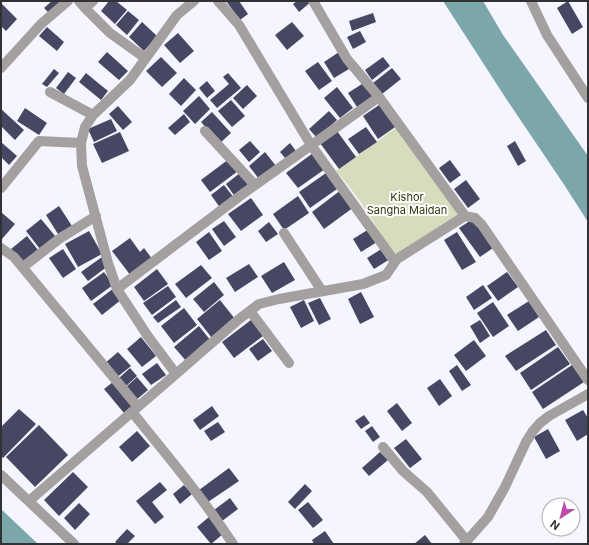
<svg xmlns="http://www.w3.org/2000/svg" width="589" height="545" font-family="Inter,sans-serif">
  <rect width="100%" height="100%" fill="#f4f5fe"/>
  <!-- green -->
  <path fill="#d7ddbc" d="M397,127l66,88 -67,43c-19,-30 -36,-61 -60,-87z"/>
  <!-- water -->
  <path fill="#7ca7aa" d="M443,1h40l20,34 85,121v66l-25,-39 -58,-86z
    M1,509l37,35h-37z"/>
  <!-- building -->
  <path fill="#464763" d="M52,1h7l3,3 -12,10 -6,-6z
    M109,1h7l11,9 -12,14 -14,-13z
    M226,1h13l9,13 -8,6z
    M297,1h15l-13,11 -6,-8z
    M568,1l15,26 -11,7 -15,-26z
    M1,3l16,16 -11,12 -5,-5z
    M128,11l11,9 -12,15 -11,-10z
    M373,13l3,9 -24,9 -3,-10z
    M142,22l15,14 -13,15 -15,-14z
    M292,22l12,14 -17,14 -12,-15z
    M47,27l17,15 -7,9 -18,-15z
    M360,31l6,11 -13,7 -6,-12z
    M178,33l16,18 -14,12 -16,-18z
    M107,52l21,19 -9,9 -21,-18z
    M339,52l10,17 -15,9 -10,-16z
    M161,57l16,16 -15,14 -16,-16z
    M383,57l7,9 -18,14 -7,-10z
    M318,62l14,19 -13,9 -14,-19z
    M392,68l9,11 -19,15 -9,-11z
    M54,69l5,4 -12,14 -5,-3z
    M68,72l8,6 -12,16 -8,-6z
    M86,73l22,18 -7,9 -22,-18z
    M228,73l13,15 -24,20 -7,-8 19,-16 -6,-7z
    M184,78l12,12 -15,16 -12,-12z
    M207,81l8,10 -8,7 -8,-10z
    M365,82l9,14 -17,11 -9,-14z
    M247,85l10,11 -14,13 -10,-11z
    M337,87l16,21 -13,10 -16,-20z
    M199,96l11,13 -15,15 -12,-13z
    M231,100l14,16 -13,11 -14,-16z
    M382,103l16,22 -20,14 -15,-23z
    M118,106l14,16 -9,8 -14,-16z
    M25,108l22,15 -8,12 -22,-14z
    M1,109l23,21 -9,10 -14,-14z
    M329,111l8,9 -20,18 -8,-9z
    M212,112l19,21 -11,10 -19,-21z
    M184,114l6,8 -15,13 -7,-7z
    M111,119l6,12 -23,11 -6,-13z
    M366,127l11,15 -18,12 -11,-15z
    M337,131l19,26 -17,12 -19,-26z
    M120,132l9,19 -27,12 -9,-19z
    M250,141l10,11 -11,10 -10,-12z
    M515,141l11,20 -8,5 -11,-20z
    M1,142l16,14 -8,9 -8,-8z
    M290,143l6,8 -10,8 -6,-7z
    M265,152l11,14 -17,13 -10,-13z
    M313,153l12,16 -27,19 -12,-15z
    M229,159l9,12 -28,21 -9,-12z
    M450,160l11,15 -11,8 -11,-15z
    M240,173l10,15 -14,10 -10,-14z
    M326,173l11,16 -27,19 -11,-16z
    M466,180l14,19 -12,9 -14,-19z
    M224,185l11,14 -14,10 -10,-14z
    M341,190l13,17 -30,22 -12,-17z
    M298,196l11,17 -25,17 -11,-16z
    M251,198l12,17 -22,16 -13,-17z
    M59,206l13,20 -14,8 -12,-19z
    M1,212l14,12 -13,15 -1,-1z
    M41,219l15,18 -16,12 -14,-18z
    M473,219l20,29 -13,9 -21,-29z
    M224,221l12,16 -12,9 -12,-17z
    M269,222l9,12 -12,8 -8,-11z
    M369,229l8,13 -16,10 -8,-13z
    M89,231l13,23 -24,13 -13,-23z
    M209,232l13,19 -13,9 -13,-18z
    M457,232l19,30 -14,8 -18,-30z
    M27,236l11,14 -16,13 -11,-14z
    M130,238l10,14 4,-4 9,12 -22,16 -19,-25z
    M383,248l7,11 -16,10 -7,-11z
    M63,249l13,20 -13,9 -14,-20z
    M102,257l6,9 -20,15 -7,-9z
    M284,262l11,18 -23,13 -11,-17z
    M249,264l9,13 -23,15 -9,-14z
    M201,265l11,13 -26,20 -11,-14z
    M157,269l11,15 -24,17 -10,-14z
    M104,272l9,13 -22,16 -9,-13z
    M507,272l11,15 -20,14 -11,-15z
    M214,282l10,13 -20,17 -11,-13z
    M483,285l9,13 -18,12 -8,-13z
    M168,286l8,11 -24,18 -9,-12z
    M114,288l8,11 -20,16 -9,-11z
    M361,292l13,25 -14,7 -12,-25z
    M320,298l11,21 -12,6 -11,-22z
    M176,300l5,7 -23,16 -5,-6z
    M220,300l15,19 -23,19 -15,-19z
    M304,300l10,21 -13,7 -11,-21z
    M529,301l10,16 -21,14 -11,-16z
    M493,302l16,24 -16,11 -16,-24z
    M184,308l13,17 -23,18 -13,-17z
    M251,320l12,16 -29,22 -12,-16z
    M480,320l10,16 -10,7 -10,-17z
    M199,326l12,15 -24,21 -13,-15z
    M546,330l10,15 -40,26 -11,-15z
    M141,337l15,19 -14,11 -15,-18z
    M263,339l9,12 -14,10 -9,-12z
    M474,340l12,16 -20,15 -12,-16z
    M558,347l12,17 -39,26 -11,-17z
    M118,352l13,14 -15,12 -12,-14z
    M157,363l9,12 -15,10 -9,-11z
    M457,365l14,20 -9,6 -13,-20z
    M572,365l12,17 -41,27 -11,-17z
    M130,368l7,8 -12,11 -7,-8z
    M137,377l11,13 -12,10 -11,-12z
    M440,379l12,17 -13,10 -12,-18z
    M113,382l20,23 -9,8 -20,-24z
    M397,403l15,20 -10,8 -15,-20z
    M212,406l7,10 -19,14 -7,-10z
    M19,409l17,15 -33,34 -2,-2v-29z
    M583,410l5,8v16l-11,7 -12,-21z
    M364,415l6,8 -9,6 -6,-8z
    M218,422l7,10 -14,9 -7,-10z
    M39,425l29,30 -33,32 -29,-30z
    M372,426l8,11 -7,5 -8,-11z
    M548,429l12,22 -14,8 -12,-22z
    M137,431l13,15 -18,16 -13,-15z
    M406,439l16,20 -12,9 -16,-20z
    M380,452l8,8 -19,16 -7,-8z
    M229,468l10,13 -31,21 -9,-12z
    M73,472l15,15 -29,29 -15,-16z
    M160,482l7,8 -15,12 12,15 -9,7 -19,-23z
    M305,484l7,7 -17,18 -7,-7z
    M184,485l8,9 -12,10 -7,-10z
    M230,498l8,11 -16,12 -8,-11z
    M308,502l15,18 -10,8 -15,-18z
    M79,503l11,11 -15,16 -11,-12z
    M209,517l14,17 -12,10 -14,-17z
    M127,529l8,7 -8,8h-9l-3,-2z
    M325,531l9,13h-20l-2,-4z
    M425,535l7,9h-18z"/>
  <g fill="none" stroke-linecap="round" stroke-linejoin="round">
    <!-- minor -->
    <path stroke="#a5a0a0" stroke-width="10" d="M79,1l6,7 8,-7
      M218,1l21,24 72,120 84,117
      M313,1l34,58 32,38 86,119
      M531,1l16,34 41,63
      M85,8l25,25 35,25
      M1,68l40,-44 27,-23
      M50,92l43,23
      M205,131l50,54
      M1,188l38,-47 42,2
      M284,233l38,58
      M1,248l13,9 124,150
      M23,267l36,-28 37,-23
      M117,289l127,-96 135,-96
      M250,311l39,52
      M176,374l62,-54 21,-16 20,-5 84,-15 23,-9 11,-16 68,-43 10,2 7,7 106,155
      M132,412c35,43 70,85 101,132
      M383,447l20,24 24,21 40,49
      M1,475l73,69
      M29,501l147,-127 -29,-39 -30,-46 -9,-26 -26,-97 -1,-23 4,-16 8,-12 37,-35 47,-65 17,-14
      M464,544l24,-27 17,-30 21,-45 7,-11 7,-8 9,-7 39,-22"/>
  </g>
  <g text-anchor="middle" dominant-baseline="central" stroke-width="4" stroke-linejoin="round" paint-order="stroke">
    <!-- park labels -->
    <g font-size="11" fill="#31360c" stroke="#fff">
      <text x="407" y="197">Kishor<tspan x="407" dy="13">Sangha Maidan</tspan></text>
    </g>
  </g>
  <!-- border -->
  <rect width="589" height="545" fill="none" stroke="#323236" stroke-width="4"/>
  <!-- north arrow -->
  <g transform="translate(561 517) rotate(216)"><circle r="19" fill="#ffffff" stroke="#adadaf"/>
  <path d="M0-3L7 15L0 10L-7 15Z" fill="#ba4cab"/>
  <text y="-6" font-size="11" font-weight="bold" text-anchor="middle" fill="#323236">N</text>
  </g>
</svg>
